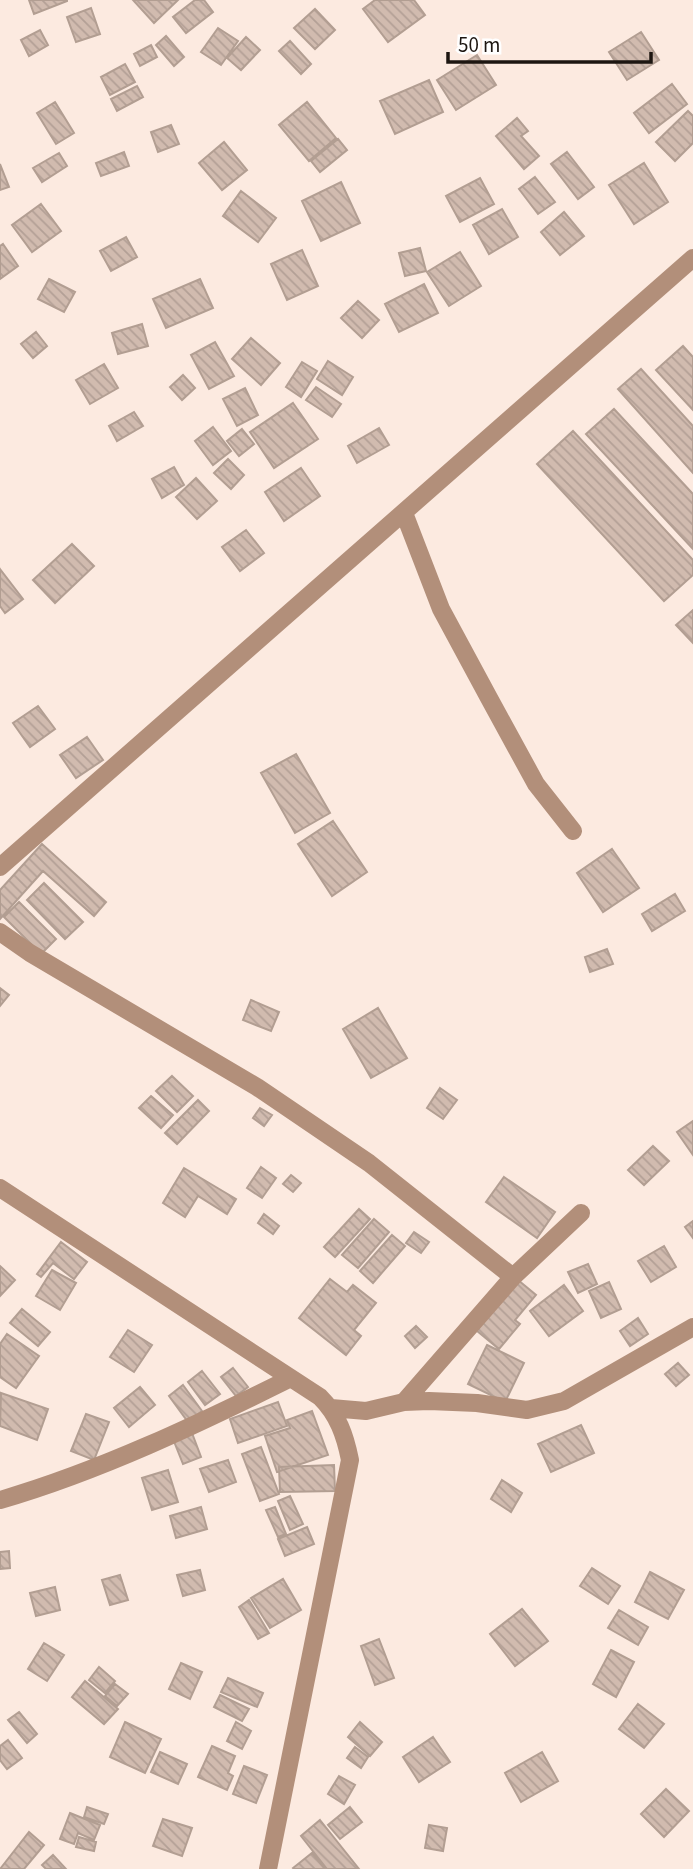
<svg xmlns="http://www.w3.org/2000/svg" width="693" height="1869" font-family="'Source Sans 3',sans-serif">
  <defs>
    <pattern id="building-back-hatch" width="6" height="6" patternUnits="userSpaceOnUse" patternTransform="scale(1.75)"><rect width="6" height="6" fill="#d1bbaf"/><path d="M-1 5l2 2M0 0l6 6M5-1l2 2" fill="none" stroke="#b3a096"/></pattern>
  </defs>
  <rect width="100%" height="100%" fill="#fceae0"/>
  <!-- building -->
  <path fill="url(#building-back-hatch)" stroke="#b29e92" stroke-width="2" d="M29,0h38v1l-33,13z
    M133,0h45l-24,23z
    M195,0h9l9,12 -27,21 -13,-16z
    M375,0h39l11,15 -37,27 -25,-33z
    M91,8l9,26 -24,8 -9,-25z
    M315,9l20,21 -20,19 -21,-21z
    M218,28l20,13 -17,24 -20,-13z
    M40,30l8,15 -19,11 -8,-16z
    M641,32l18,28 -32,20 -18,-28z
    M166,36l18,21 -10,9 -18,-21z
    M246,37l14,13 -19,20 -14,-12z
    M290,41l21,23 -10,10 -22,-23z
    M151,45l6,12 -17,9 -6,-12z
    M477,55l19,30 -40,25 -19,-30z
    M125,64l10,18 -25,13 -9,-18z
    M429,80l14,32 -48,22 -15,-33z
    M672,84l15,20 -38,29 -15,-20z
    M137,86l6,11 -26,14 -6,-12z
    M55,102l19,31 -18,11 -19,-31z
    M307,102l29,36 -27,23 -30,-36z
    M688,111l5,5v27l-18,18 -19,-19z
    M517,118l11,13 -7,5 18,20 -15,13 -28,-33z
    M171,125l8,19 -21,8 -7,-20z
    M338,139l9,11 -27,22 -9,-11z
    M224,142l23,28 -25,20 -23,-27z
    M124,152l5,14 -28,10 -5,-13z
    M567,152l27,35 -16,12 -27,-35z
    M59,153l8,13 -25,16 -9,-14z
    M644,163l24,39 -34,22 -25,-39z
    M0,164l9,23 -9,3z
    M535,177l20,25 -17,12 -19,-25z
    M480,178l14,26 -34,18 -14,-26z
    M341,182l19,41 -39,18 -19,-40z
    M241,191l35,27 -18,24 -35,-26z
    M41,204l20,27 -29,21 -20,-27z
    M502,209l16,28 -29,17 -16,-29z
    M564,212l20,24 -24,19 -19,-23z
    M126,237l11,20 -26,14 -11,-20z
    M3,244l15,22 -18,13v-33z
    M420,248l6,23 -21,5 -6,-23z
    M302,250l16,36 -31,14 -16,-36z
    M460,252l21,34 -32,20 -22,-34z
    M49,279l26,13 -11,20 -26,-13z
    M200,279l13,29 -47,20 -13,-29z
    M424,284l14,29 -39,19 -14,-28z
    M358,301l21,19 -17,18 -21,-20z
    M142,324l6,22 -30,8 -6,-21z
    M36,332l11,14 -14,12 -12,-14z
    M251,338l29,25 -19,22 -29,-26z
    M215,342l19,34 -25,13 -18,-34z
    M683,346l10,11v53l-37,-40z
    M328,361l25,16 -11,18 -25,-16z
    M302,362l15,9 -16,26 -15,-10z
    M104,364l14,24 -28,16 -14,-24z
    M641,369l52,57v47l-75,-84z
    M183,375l12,13 -13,12 -12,-13z
    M316,387l25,17 -9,13 -26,-17z
    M245,388l13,27 -21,11 -14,-27z
    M293,403l25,36 -44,29 -24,-36z
    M614,409l79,85v55l-107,-115z
    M134,412l9,14 -26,15 -8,-15z
    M213,427l18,24 -18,14 -18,-24z
    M379,428l10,17 -32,18 -9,-17z
    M242,429l12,15 -15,12 -12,-15z
    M573,431l120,129v15l-29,26 -127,-137z
    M228,459l16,16 -13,14 -17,-16z
    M174,467l10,18 -22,13 -10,-19z
    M301,468l19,28 -36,25 -19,-29z
    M196,478l21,23 -20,18 -21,-22z
    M246,530l18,23 -24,18 -18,-24z
    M72,544l22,22 -39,37 -22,-23z
    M0,569l23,30 -18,14 -5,-7z
    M693,610v33l-17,-18z
    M38,706l17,23 -25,18 -17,-24z
    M87,737l16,23 -27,18 -16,-23z
    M296,754l34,59 -35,20 -34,-60z
    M333,821l34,51 -35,24 -34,-52z
    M42,844l64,58 -12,14 -51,-45 -43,48v-29z
    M612,849l27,39 -36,24 -26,-39z
    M44,883l39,39 -18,17 -38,-39z
    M675,894l10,17 -33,20 -10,-17z
    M19,902l37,37 -15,15 -37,-37z
    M607,949l6,15 -23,8 -5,-15z
    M0,988l9,7 -9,11z
    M251,1000l28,12 -8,19 -28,-11z
    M378,1008l29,50 -36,20 -28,-49z
    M172,1076l21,20 -16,16 -21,-21z
    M440,1088l17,12 -14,19 -16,-11z
    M151,1096l22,19 -12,13 -22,-20z
    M198,1100l11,11 -32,33 -12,-11z
    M260,1108l12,7 -8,11 -11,-8z
    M693,1121v34l-16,-23z
    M653,1146l16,15 -25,24 -16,-15z
    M261,1167l15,11 -14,20 -15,-10z
    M184,1168l52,31 -9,15 -29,-18 -13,21 -22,-14z
    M291,1175l10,8 -8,9 -10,-8z
    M504,1177l51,35 -18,26 -51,-36z
    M359,1209l11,10 -35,38 -11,-10z
    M264,1214l15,12 -6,8 -15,-11z
    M374,1219l15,13 -31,36 -16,-13z
    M693,1221v17l-8,-11z
    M414,1232l15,10 -8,11 -15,-10z
    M392,1235l13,11 -32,37 -13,-12z
    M61,1242l26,20 -13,17 -21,-16 -12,14 -4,-3z
    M664,1246l12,21 -25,15 -13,-21z
    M588,1264l9,20 -19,9 -10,-21z
    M0,1266l15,14 -15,16z
    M52,1270l24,13 -16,27 -24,-14z
    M330,1279l17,13 6,-7 23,18 -22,27 7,6 -15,19 -47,-37z
    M518,1280l18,15 -21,25 5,4 -21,25 -23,-19z
    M609,1282l12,27 -20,9 -12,-27z
    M564,1285l19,26 -34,25 -19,-25z
    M22,1309l28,23 -12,14 -28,-23z
    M638,1318l10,16 -18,12 -10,-15z
    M416,1326l11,11 -12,11 -10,-12z
    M128,1330l24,15 -18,27 -24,-15z
    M7,1334l32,22 -23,32 -16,-11v-33z
    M487,1345l37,18 -19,39 -37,-18z
    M678,1363l11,12 -13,11 -11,-12z
    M233,1368l15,19 -12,9 -15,-19z
    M202,1371l18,23 -15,11 -17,-23z
    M183,1385l19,26 -14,11 -19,-26z
    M140,1387l15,18 -26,22 -15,-19z
    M1,1393l47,16 -11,31 -37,-14z
    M278,1402l9,24 -49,17 -8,-24z
    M312,1411l16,44 -51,17 -12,-36 25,-8 -3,-8z
    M86,1414l23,8 -15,38 -23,-9z
    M581,1425l13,28 -43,19 -13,-28z
    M192,1433l9,24 -18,7 -10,-25z
    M261,1447l18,47 -19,7 -18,-47z
    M228,1460l8,22 -27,10 -9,-23z
    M334,1465l1,26 -55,1 -1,-25z
    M168,1470l10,32 -26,8 -10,-32z
    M502,1480l20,13 -11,19 -20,-13z
    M290,1496l13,28 -13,6 -12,-29z
    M201,1507l6,22 -31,9 -6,-22z
    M275,1507l11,27 -8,3 -12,-27z
    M307,1527l7,17 -29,12 -7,-17z
    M9,1551l1,17 -10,1v-17z
    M592,1568l28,18 -12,18 -28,-18z
    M200,1570l5,20 -22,6 -6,-21z
    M650,1572l34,18 -16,29 -33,-17z
    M120,1575l8,25 -18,5 -8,-25z
    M283,1579l18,31 -31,18 -19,-30z
    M55,1587l5,23 -24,6 -6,-23z
    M249,1600l20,33 -11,6 -19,-32z
    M522,1609l26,32 -33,25 -25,-32z
    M619,1610l29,17 -10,18 -30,-17z
    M379,1639l15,39 -19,7 -14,-39z
    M44,1643l20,12 -17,26 -19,-12z
    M611,1650l23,12 -18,35 -23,-13z
    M181,1663l21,9 -12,27 -21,-10z
    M99,1667l16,14 -10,12 -16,-13z
    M228,1678l35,15 -6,14 -36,-15z
    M85,1681l33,28 -14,15 -32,-27z
    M115,1684l13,10 -11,12 -12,-10z
    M220,1695l29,14 -7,12 -28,-14z
    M638,1704l26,20 -20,24 -25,-19z
    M19,1712l18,22 -10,9 -19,-23z
    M125,1722l36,17 -16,34 -35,-16z
    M236,1722l15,9 -9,18 -15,-8z
    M360,1722l22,20 -12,14 -22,-19z
    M433,1737l17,25 -31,20 -16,-25z
    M8,1740l14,18 -15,11 -7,-9v-14z
    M212,1746l23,10 -7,17 5,3 -6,14 -29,-13z
    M355,1747l13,10 -7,11 -14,-10z
    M160,1752l27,12 -9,20 -27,-12z
    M542,1752l16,29 -37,21 -16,-29z
    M244,1766l23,9 -11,28 -23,-9z
    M339,1776l16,9 -11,19 -16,-10z
    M666,1789l23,22 -25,26 -23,-23z
    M87,1807l21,7 -4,10 -20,-7z
    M350,1807l12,15 -22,17 -12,-14z
    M70,1813l30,12 -6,15 -16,-7 -4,11 -14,-5z
    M163,1819l29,9 -10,28 -29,-10z
    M320,1820l39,49h-32l-26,-33z
    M429,1825l18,3 -4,23 -18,-3z
    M29,1832l15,13 -20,24h-24z
    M79,1837l17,5 -2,9 -18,-4z
    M312,1853l13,16h-31l-1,-1z
    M53,1855l13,14h-20l-4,-4z"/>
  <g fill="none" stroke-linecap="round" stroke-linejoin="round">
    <!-- minor -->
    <path stroke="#b28f7a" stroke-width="18" d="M404,513l37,96 48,89 47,86 37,47
      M0,867l693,-609
      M0,932l30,21 227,134 112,76 144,114
      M0,1188l320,209c18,18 25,38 30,63l-82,409
      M404,1402l109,-125 68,-64
      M331,1408l35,3 38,-9 25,-1 48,2 50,7 37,-9 129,-74
      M0,1500c100,-29 198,-76 291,-122"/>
  </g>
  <!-- scale -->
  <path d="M448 52v10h203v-10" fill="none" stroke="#1d1611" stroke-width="3.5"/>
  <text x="458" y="52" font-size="21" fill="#1d1611" stroke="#ffffff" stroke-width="5" paint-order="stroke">50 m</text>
</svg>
